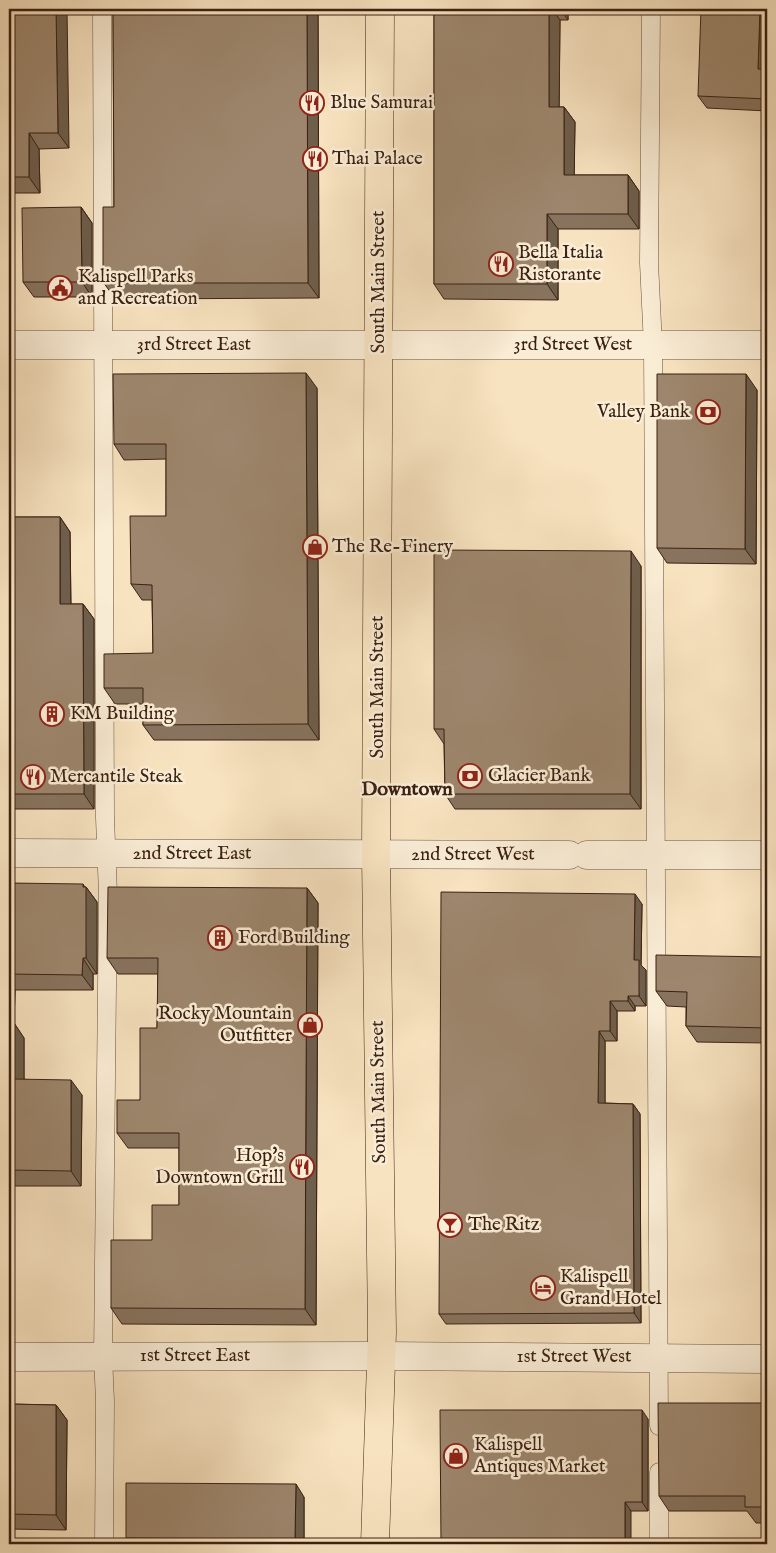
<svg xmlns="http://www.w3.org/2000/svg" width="776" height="1553" font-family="'IM FELL English',serif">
  <rect width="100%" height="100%" fill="#f8e3c0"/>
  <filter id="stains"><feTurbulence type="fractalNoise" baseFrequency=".004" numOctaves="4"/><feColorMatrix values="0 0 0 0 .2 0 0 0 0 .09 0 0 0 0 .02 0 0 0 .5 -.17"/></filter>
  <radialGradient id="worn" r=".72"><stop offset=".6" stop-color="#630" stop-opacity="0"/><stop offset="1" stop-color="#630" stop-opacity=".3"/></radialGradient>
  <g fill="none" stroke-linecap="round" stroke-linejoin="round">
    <defs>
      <path id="service" d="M102,9l3,809 3,76 -5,463 2,44 -1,143
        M651,9l-2,254 4,82 6,1081
        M659,1472v72"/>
      <path id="minor" d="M9,1357l372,-1 386,3"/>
      <path id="tertiary" d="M9,345h758
        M9,853l560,2
        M587,855h180"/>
      <path id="primary" d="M375,1544l7,-212 -6,-477 4,-846"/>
    </defs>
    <!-- service casing -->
    <use href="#service" stroke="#6a523e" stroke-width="19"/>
    <!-- minor casing -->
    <use href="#minor" stroke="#6a523e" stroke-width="29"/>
    <!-- tertiary casing -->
    <use href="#tertiary" stroke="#6a523e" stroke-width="29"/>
    <!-- primary casing -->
    <use href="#primary" stroke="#3b2113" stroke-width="29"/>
    <!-- service -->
    <use href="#service" stroke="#faedd6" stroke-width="18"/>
    <!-- minor -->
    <use href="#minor" stroke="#faedd6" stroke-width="28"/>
    <!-- tertiary -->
    <use href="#tertiary" stroke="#faedd6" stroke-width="28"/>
    <!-- primary -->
    <use href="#primary" stroke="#f8e3c0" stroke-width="28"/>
  </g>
  <!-- wall -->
  <path fill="#87735e" stroke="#3b2113" d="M9,9l60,139 -30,1 1,44h-31z
    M113,9h205l1,289 -194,1 -1,-2h-10l-11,-15 11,-75z
    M434,9h134v11h-8l-1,87h5l11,15 -1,53h54l11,16v38h-81v71l-114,-1 -10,-15z
    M767,9v102l-60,-3 -9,-12z
    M81,207l11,16v74h-58l-11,-15z
    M317,388l2,352h-165l-11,-15v-21h-28l-11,-16 49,-35 -1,-53h-10l-11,-16 35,-68v-57l-42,1 -10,-16z
    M757,390l-1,174 -89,-1 -10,-15z
    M9,517h51l10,15 1,72h12l11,15v190h-85z
    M641,566v243h-186l-10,-15 -1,-50 -10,-15z
    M9,883l77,4 11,15v72h-4v16h-78l-1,33 10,15v41l58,16 -1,91h-72z
    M307,888l11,15 -2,422 -194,-1 -11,-16 41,-68 27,-35v-57h-51l-11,-15 23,-33 17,-72 1,-54h-40l-11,-16z
    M642,904l-1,61 5,5v36h-11v5h-18v30h-12v62l28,1 7,10 1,209 -195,1 -7,-10z
    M767,957v86l-70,-1 -11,-16v-19l-19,-1 -11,-15z
    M767,1403v120h-11l-9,-12h-78l-10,-15z
    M9,1404l47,1 11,15 -1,110 -57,-1z
    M648,1419v92h-17l-190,33z
    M304,1497v47h-174l-4,-6z"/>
  <!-- shaded-wall -->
  <path fill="#6e5e4c" stroke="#3b2113" d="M56,9h11l2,139 -11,-15z
    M307,9h11l1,289 -11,-15z
    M549,9h3l8,11 -1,102 -10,-15z
    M560,9h8v11z
    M760,9h7l-1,73 -8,-13z
    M564,107l11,15 -1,69 -10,-16z
    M29,133l10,16 1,44 -11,-16z
    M628,175l11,16v38l-11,-15z
    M81,207l11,16v74l-10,-15z
    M547,214l11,15v71l-11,-16z
    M306,373l11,15 2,352 -11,-16z
    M746,374l11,16 -1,174 -11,-15z
    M60,517l10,15 1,88 -11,-16z
    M631,551l10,15v243l-11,-15z
    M83,604l11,15v190l-10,-15z
    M83,884l3,5v-2l11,15v72l-11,-16z
    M307,888l11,15 -2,422 -11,-16z
    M635,894l7,10 -1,61 5,5v36l-7,-10 -5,-36z
    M83,958l10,16v16l-11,-15z
    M9,981l6,9 -1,33 10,15v57l-11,-16 -4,-48z
    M628,996l7,10v5l-7,-10z
    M610,1001l7,10v30l-7,-10z
    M599,1031l6,10v72l-7,-10z
    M71,1080l11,15 -1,91 -10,-15z
    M633,1104l7,10 1,209 -7,-10z
    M56,1405l11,15 -1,110 -10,-15z
    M642,1410l6,9v92l-6,-9z
    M296,1484l8,13v47h-5l-4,-5z
    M625,1502l6,9v33h-6z"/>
  <!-- building -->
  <path fill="#9d866d" stroke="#3b2113" d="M9,9h47l2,124h-29v44h-20z
    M113,9h194l1,274h-194v-1h-11v-75h11z
    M434,9h115v98h15v68h64v39h-81v70h-113z
    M701,9h59l-2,60 9,1v29l-69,-3z
    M81,207l1,75h-59l-1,-74z
    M306,373l2,351 -165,1v-37h-39v-34l49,-1 -1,-68 -21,-1 -1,-68h36v-72h-52l-1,-70z
    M657,374h89l-1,175 -88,-1z
    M9,517h51v87h23l1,190h-75z
    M434,550l197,1 -1,243h-185l-1,-65h-10z
    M9,883l74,1v3h3v71h-3l-1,17 -73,-1z
    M108,887l199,1 -2,421 -194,-1v-68h41v-35h27v-72h-62v-33h23v-72h17l1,-70h-51z
    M441,892l194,2 -1,66h5v36h-11v5h-18v30h-11l-1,72 35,1 1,209 -195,1z
    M656,955l111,2v71l-81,-2 1,-34 -31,-1z
    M9,1022l5,1 -1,56 58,1v91l-62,-1z
    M658,1403h109v104h-22v-11h-86z
    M9,1404l47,1v110l-47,-1z
    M440,1410h202v92h-17v42h-184z
    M126,1483l170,1 -1,55 -169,-1z"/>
  <!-- icons -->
  <defs>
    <symbol id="restaurant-ring" viewBox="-11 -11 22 22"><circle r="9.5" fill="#faedd6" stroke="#8f2418" stroke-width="1.5"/><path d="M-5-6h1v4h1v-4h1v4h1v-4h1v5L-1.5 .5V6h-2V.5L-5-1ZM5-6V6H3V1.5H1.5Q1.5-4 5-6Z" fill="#8f2418"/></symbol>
    <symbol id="civic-ring" viewBox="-11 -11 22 22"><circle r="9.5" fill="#faedd6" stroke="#8f2418" stroke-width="1.5"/><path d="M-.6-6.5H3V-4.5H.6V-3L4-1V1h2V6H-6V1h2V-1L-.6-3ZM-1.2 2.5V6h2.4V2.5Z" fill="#8f2418"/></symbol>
    <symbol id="bank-ring" viewBox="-11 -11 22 22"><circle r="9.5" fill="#faedd6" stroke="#8f2418" stroke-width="1.5"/><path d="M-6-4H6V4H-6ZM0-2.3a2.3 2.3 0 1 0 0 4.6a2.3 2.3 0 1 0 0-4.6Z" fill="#8f2418"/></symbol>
    <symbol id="shop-ring" viewBox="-11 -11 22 22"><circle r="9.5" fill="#faedd6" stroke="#8f2418" stroke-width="1.5"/><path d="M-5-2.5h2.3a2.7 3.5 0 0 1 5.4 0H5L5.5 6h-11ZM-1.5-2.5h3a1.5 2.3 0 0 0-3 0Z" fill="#8f2418"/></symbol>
    <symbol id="building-ring" viewBox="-11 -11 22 22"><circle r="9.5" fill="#faedd6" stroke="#8f2418" stroke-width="1.5"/><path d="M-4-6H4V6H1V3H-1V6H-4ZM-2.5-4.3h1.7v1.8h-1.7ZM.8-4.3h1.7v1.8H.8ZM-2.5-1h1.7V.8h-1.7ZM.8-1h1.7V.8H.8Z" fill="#8f2418"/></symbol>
    <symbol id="bar-ring" viewBox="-11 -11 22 22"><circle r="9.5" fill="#faedd6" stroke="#8f2418" stroke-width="1.5"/><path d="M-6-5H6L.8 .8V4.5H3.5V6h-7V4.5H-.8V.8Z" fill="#8f2418"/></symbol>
    <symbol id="hotel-ring" viewBox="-11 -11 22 22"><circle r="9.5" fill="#faedd6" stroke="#8f2418" stroke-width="1.5"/><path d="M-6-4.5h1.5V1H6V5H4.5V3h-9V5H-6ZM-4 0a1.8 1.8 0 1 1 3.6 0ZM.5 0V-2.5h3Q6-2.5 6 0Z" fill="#8f2418"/></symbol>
  </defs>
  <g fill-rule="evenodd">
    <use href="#restaurant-ring" x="298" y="89" width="28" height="28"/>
    <use href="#restaurant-ring" x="301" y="145" width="28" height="28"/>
    <use href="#restaurant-ring" x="487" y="250" width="28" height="28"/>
    <use href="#civic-ring" x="46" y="274" width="28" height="28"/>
    <use href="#bank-ring" x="694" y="398" width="28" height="28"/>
    <use href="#shop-ring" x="301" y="533" width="28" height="28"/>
    <use href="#building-ring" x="38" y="700" width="28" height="28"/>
    <use href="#bank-ring" x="456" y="762" width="28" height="28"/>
    <use href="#restaurant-ring" x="19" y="763" width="28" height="28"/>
    <use href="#building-ring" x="206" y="924" width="28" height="28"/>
    <use href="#shop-ring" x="296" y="1011" width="28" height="28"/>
    <use href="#restaurant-ring" x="288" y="1153" width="28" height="28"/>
    <use href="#bar-ring" x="436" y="1211" width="28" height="28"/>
    <use href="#hotel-ring" x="529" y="1274" width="28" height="28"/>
    <use href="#shop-ring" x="442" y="1442" width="28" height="28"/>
  </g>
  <g text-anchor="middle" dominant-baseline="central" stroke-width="5" stroke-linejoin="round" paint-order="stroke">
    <!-- poi labels -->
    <g font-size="19" fill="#3b2113" stroke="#faedd6" text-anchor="start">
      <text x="330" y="103">Blue Samurai</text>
      <text x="332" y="159">Thai Palace</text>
      <text x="518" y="253">Bella Italia<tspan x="518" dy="22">Ristorante</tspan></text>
      <text x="78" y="277">Kalispell Parks<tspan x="78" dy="22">and Recreation</tspan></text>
      <text x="690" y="412" text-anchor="end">Valley Bank</text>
      <text x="332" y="547">The Re-Finery</text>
      <text x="70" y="714">KM Building</text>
      <text x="488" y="776">Glacier Bank</text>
      <text x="50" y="777">Mercantile Steak</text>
      <text x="238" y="938">Ford Building</text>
      <text x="292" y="1014" text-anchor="end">Rocky Mountain<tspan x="292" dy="22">Outfitter</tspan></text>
      <text x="284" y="1156" text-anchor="end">Hop's<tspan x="284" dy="22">Downtown Grill</tspan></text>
      <text x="468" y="1225">The Ritz</text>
      <text x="560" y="1277">Kalispell<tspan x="560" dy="22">Grand Hotel</tspan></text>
      <text x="474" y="1445">Kalispell<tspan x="474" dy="22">Antiques Market</tspan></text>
    </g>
    <!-- street labels -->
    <g font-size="19" fill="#3b2113" stroke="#faedd6">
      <text transform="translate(379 282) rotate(-90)">South Main Street</text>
      <text x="194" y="345">3rd Street East</text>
      <text x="573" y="345">3rd Street West</text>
      <text transform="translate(378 687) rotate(-90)">South Main Street</text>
      <text x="192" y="854">2nd Street East</text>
      <text x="473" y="855">2nd Street West</text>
      <text transform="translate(379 1092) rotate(-91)">South Main Street</text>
      <text x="195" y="1356">1st Street East</text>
      <text x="574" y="1357">1st Street West</text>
    </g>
    <!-- neighbourhood labels -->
    <g font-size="20" font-weight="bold" fill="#3b2113" stroke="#faedd6">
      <text x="407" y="789">Downtown</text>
    </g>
  </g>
  <!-- margin -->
  <rect width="776" height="1553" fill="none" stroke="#f8e3c0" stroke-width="30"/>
  <rect x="10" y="10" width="756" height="1533" fill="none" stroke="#3b2113" stroke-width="2.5"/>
  <rect x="15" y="15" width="746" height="1523" fill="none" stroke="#3b2113"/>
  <rect width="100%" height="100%" filter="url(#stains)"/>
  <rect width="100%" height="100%" fill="url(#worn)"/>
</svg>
